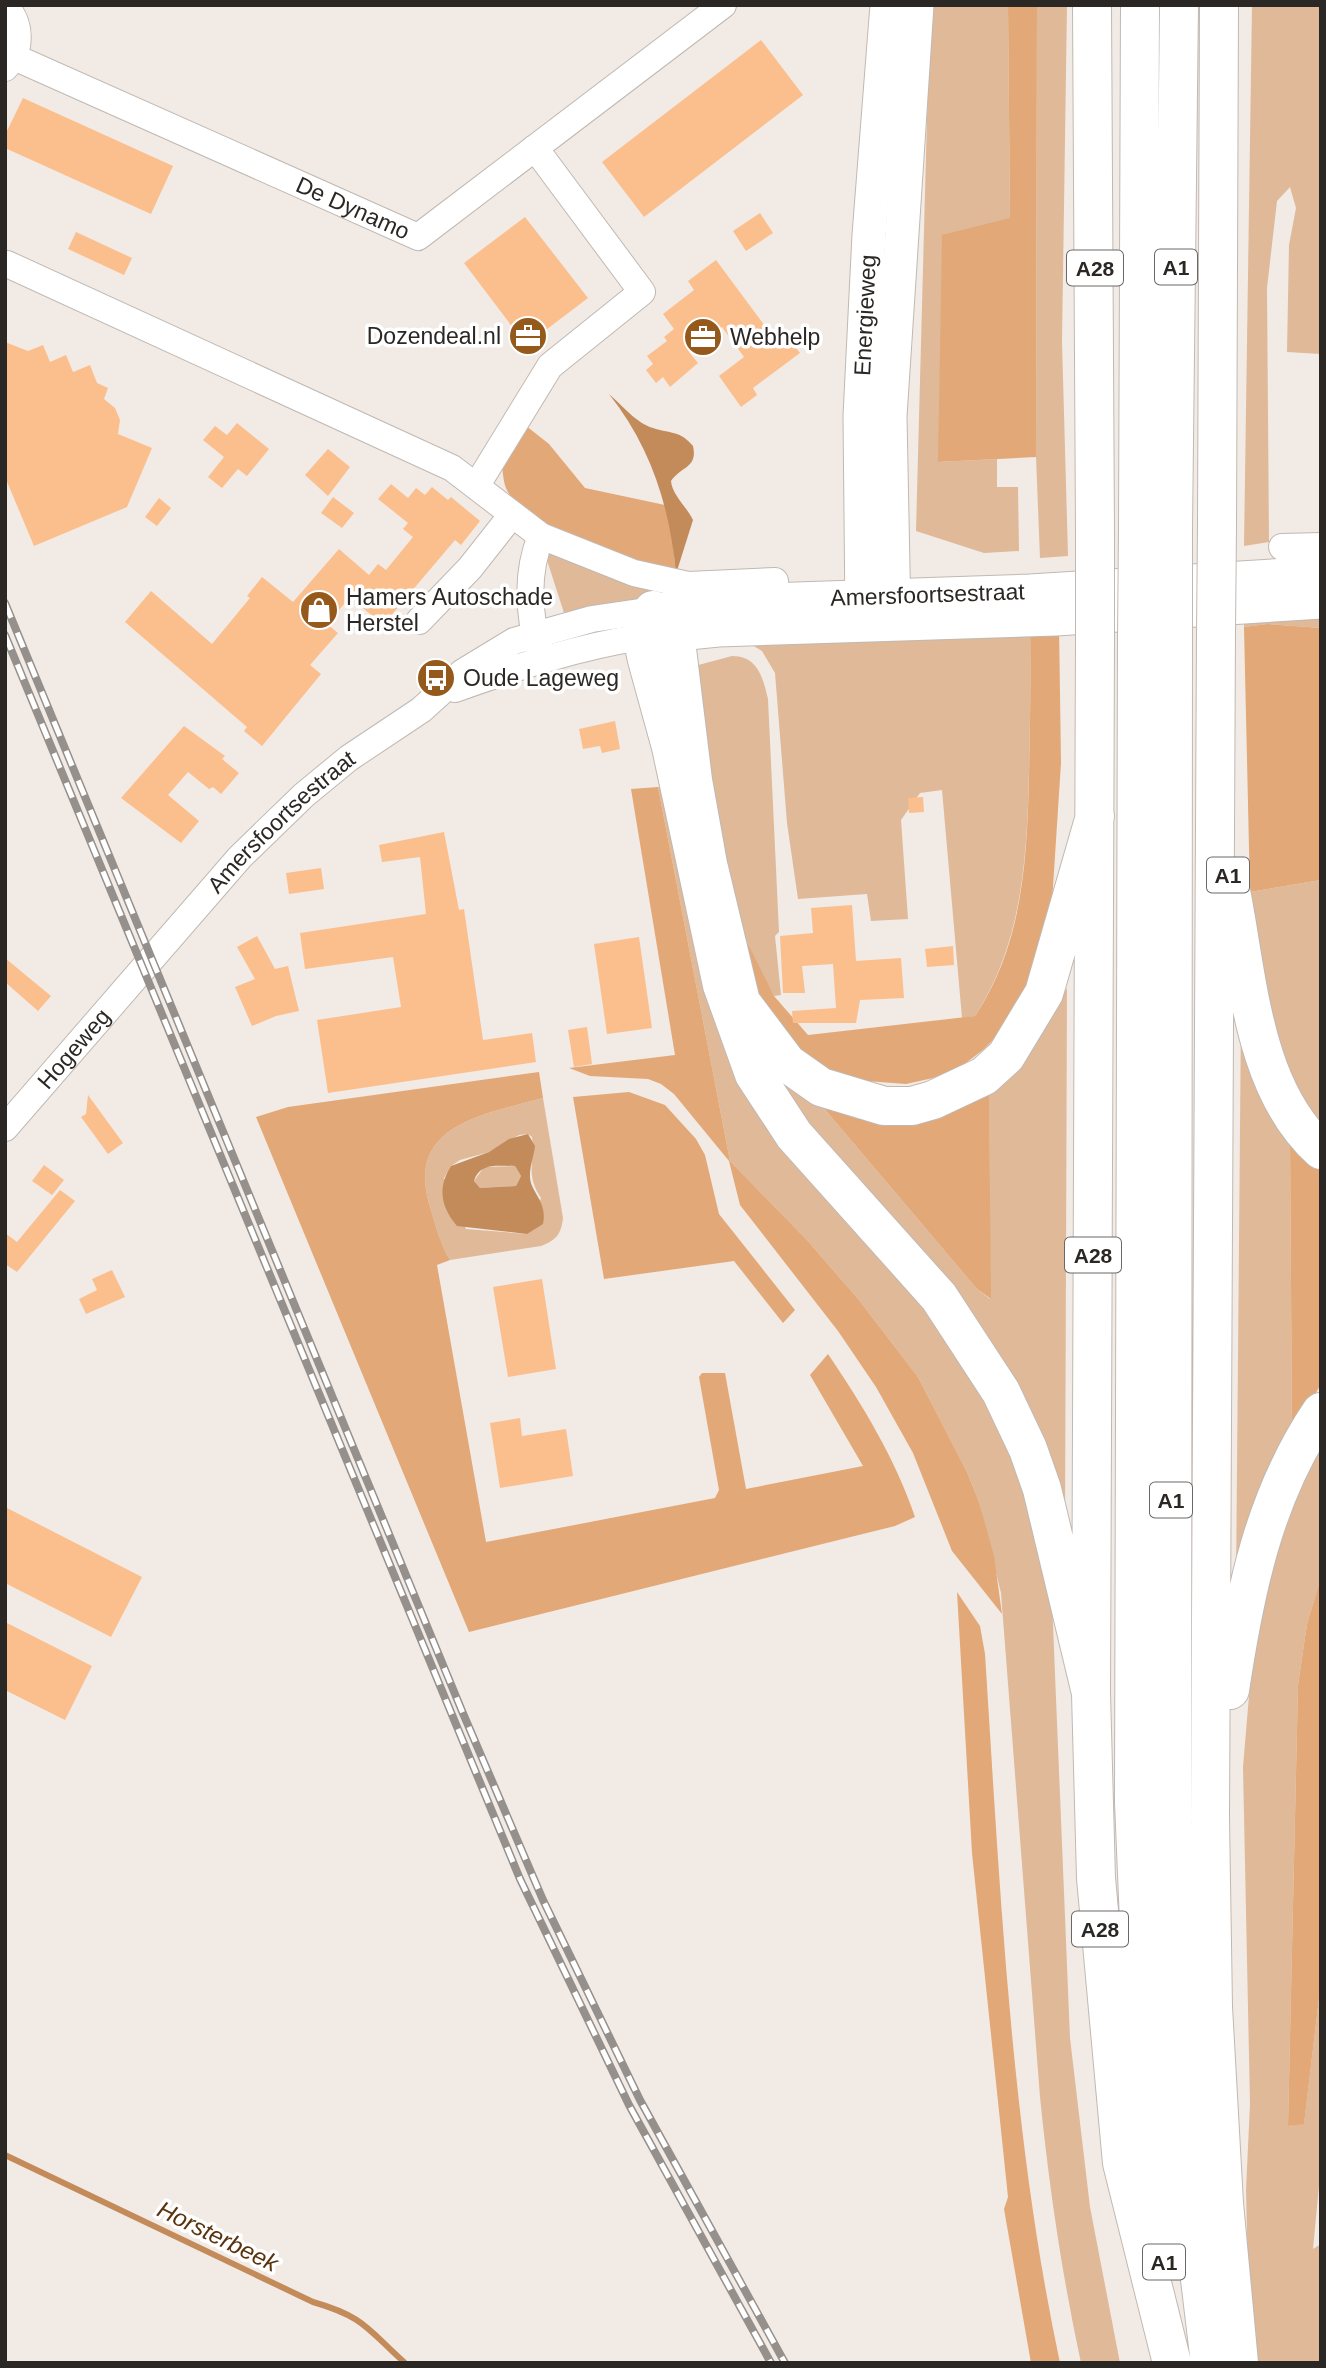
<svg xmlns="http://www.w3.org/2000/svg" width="1326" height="2368" font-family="Arial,sans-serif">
  <rect width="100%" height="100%" fill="#f2eae4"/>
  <!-- green -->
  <path fill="#e0b999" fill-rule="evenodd" d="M930,5h78l2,214 -72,243 59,-3v28h21l1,64 -35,2 -68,-22z
    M1037,5h30l-5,337 6,214 -28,2 -4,-101z
    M1252,5h69v349l-34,-2 2,-107 7,-37 -6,-21 -13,14 -10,87 2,254 -25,4z
    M555,553l77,33 89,11 -157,16 -18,-56 1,-3z
    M1321,609v19l-54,-4 -23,3v-14z
    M1030,627c1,48 0,96 -1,144 -2,85 -6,171 -54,245l-13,2 -20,-228 -22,3 -19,27 7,99 -37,2 -4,-27 -69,5 -11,-76 -12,-150 -13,-22 -15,-9z
    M732,656c26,0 31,22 36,43l11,233 -4,4 6,59 -7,1 -16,-28 -35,-84 -32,-217z
    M662,786l56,219 178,266 63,81 57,107 36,142 18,437 20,169 30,156h-39c-19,-88 -32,-177 -41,-266l-39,-504 -22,-91 -12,-30 -49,-95 -59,-77 -52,-60 -77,-79 -72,-374z
    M1321,880v251l-40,-70 -22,-89 -9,-80z
    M1067,988l-2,545 -6,-26 -273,-405 -11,-41 36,32 166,196 13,10 -1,-211 39,-32z
    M1241,1014l49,123 2,297 -56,150z
    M543,1098l20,120c-2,17 -7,22 -22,28l-91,14c-9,-15 -14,-33 -19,-50 -28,-85 51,-95 112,-112zM528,1134l4,3c3,26 -7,37 9,61l-14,36 -61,-5 -22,-51 7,-12 9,-6 29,-8 30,-17z
    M515,1166l6,10 -5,10 -36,2 -6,-7 10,-14z
    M1321,1448v129l-14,47 -9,61 -10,441 16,-3 17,-141v183l-8,84 8,-5v119h-63l-10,-89 -2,-84 4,-86 -7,-337 6,-71 15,-105 37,-106z"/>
  <!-- forest -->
  <path fill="#e2a877" d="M1008,5h29l-1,452 -98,5 4,-227 68,-17z
    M525,425l24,19 36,44 80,17 7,30 4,39c-48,-15 -141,-36 -168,-82 -6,-9 -5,-26 -7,-37z
    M1267,624l54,4v252l-71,12 -6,-265z
    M1059,626l2,137 -9,139 -24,82 -23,44 -21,21 -22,17 -29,12 -27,6 -52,-4 -44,-18 -51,-56 -19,-78 34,68 34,39 167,-19c48,-72 52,-156 54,-240 1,-50 2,-99 1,-149z
    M658,787l72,374 77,79 52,60 59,77 49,95 12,30 15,54 8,58 -50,-63 -39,-98 -37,-66 -38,-56 -98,-126 -11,-44 -55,-67 -13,-10 -13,-5 -58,-3 -21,-8 106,-13 -44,-266z
    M539,1072l4,26c-61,17 -140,27 -112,112 5,17 10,35 19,50l-13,5 49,277 229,-44 4,-8 -20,-113 3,-4h23l21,116 117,-23 -53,-91 18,-21c35,52 67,104 87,163l-20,9 -426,106 -213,-515 32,-10z
    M989,1088l2,211 -14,-10 -166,-196z
    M629,1092l36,13 31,34 9,16 14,59 76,96 -12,13 -49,-62 -130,18 -31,-182z
    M1290,1137l31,32v215l-29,50z
    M1321,1577v405l-17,142 -16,2 10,-441 9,-61z
    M957,1592l23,34 5,28c15,234 26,479 75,709h-29l-27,-154 4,-12 -36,-344z"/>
  <!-- water -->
  <path fill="#c38b5a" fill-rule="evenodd" d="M609,394c13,11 27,29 44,34 17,6 27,2 40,18 5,22 -12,20 -22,35 1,14 16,26 22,39l-17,54c-6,-67 -25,-127 -67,-180z
    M528,1134l7,12c-1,10 -5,19 -5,29 -1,17 18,25 13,49l-16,10 -70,-8c-16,-19 -20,-38 -6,-60l38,-14 20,-13zM515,1166l6,10 -5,10 -36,2 -6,-7c6,-19 24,-15 41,-15z"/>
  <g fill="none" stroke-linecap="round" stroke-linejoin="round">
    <!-- stream -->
    <path stroke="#c38b5a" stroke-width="6" d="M5,2155l308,147c52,15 54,27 92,61"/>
  </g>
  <!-- building -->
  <path fill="#fbbf8d" d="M761,40l42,55 -159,122 -42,-55z
    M23,98l150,68 -22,48 -146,-66v-13z
    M760,213l13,20 -27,18 -13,-20z
    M525,217l63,81 -62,47 -62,-82z
    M76,232l56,26 -8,17 -56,-26z
    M716,260l63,85 10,-7 11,15 -47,35 4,7 -16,12 -22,-31 25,-19 -22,-30 -33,25 9,11 -28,24 -7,-10 -7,6 -10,-13 7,-6 -6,-8 20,-15 -3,-4 10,-8 -11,-15 31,-24 -6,-9z
    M5,342l23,9 15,-6 7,17 16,-7 7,17 17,-7 7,18 11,5 -4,11 11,9 5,12 -2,14 34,14 -25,59 -93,39 -29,-69z
    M237,423l32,26 -22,27 -9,-7 -16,19 -14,-11 16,-20 -21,-17 12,-14 12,9z
    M328,449l22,18 -22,29 -23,-21z
    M391,484l17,14 8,-10 9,7 7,-8 16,13 3,-3 29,24 -19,24 -6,-5 -72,85 -33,-28 -23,27 11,9 -28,32 11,9 -59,72 -18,-15 3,-4 -122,-105 26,-31 61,53 38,-46 -3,-2 15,-19 31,25 46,-53 30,26 9,-11 8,6 27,-33 -10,-8 5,-6 -30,-24z
    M333,497l21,16 -12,15 -21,-15z
    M159,498l12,10 -14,18 -12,-9z
    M615,721l5,28 -18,4 -2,-7 -17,3 -4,-20z
    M184,726l41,30 -3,3 17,14 -18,21 -8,-7 -4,2 -21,-17 -20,23 31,26 -18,22 -60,-45z
    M923,797l1,15 -15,1 -1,-15z
    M444,832l15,78 5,-1 19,131 49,-7 4,29 -208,31 -11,-73 84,-13 -8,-50 -88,12 -5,-36 126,-19 -6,-57 -38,5 -3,-17z
    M321,868l3,21 -35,5 -3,-21z
    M852,905l4,56 45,-3 3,40 -44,2 -4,23h-63l-1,-12 44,-3 -3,-44 -31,2 3,27h-22l-3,-57 33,-3 -2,-25z
    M257,936l18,33 13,-3 11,45 -23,5 -24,10 -17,-39 20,-8 -18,-32z
    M639,937l13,91 -45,6 -13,-90z
    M953,946l1,19 -27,2 -2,-18z
    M5,958l46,38 -13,15 -33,-29z
    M587,1027l5,37 -18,3 -6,-37z
    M88,1095l35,48 -15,11 -27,-37 5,-3z
    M44,1165l20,15 -12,15 -20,-14z
    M60,1190l15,11 -58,71 -12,-8v-31l12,9z
    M112,1270l13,27 -39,17 -7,-15 18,-9 -5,-11z
    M542,1279l14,90 -48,8 -15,-90z
    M520,1418l2,18 44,-7 7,47 -73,12 -10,-65z
    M5,1507l137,70 -31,60 -106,-54z
    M5,1622l87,44 -27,54 -60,-30z"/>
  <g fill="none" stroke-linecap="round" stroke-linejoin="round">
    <defs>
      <g id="minor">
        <path d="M5,6c17,18 17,44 0,62"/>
        <path id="s1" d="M14,57l404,180 305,-232"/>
        <path d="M7,264l445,204 89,68 93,37 54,12 87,-4"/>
        <path d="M477,485l73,-119 92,-74 -107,-144"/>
        <path d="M1282,547l39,-1"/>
        <path d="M419,621l51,-53 41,-52"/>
        <path d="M539,651c-11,-39 -13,-78 2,-115"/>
        <path d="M455,689c62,-22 122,-42 187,-52"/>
        <path id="s2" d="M5,1128l235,-271 64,-62 45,-37 72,-48 42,-38 51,-31 78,-22 61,-9"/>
      </g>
      <g id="major">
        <path id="s3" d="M653,610l114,-10 263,-9 291,-18"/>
        <path id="s4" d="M862,616l-2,-200 9,-181 18,-230"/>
        <path d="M894,618l-4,-202 27,-411"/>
        <path d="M649,637l69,-7 338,-11 265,-17"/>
      </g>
      <path id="highway" d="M1092,5l3,529
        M1217,526l2,-521
        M1173,528l6,-523
        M1138,530l2,-525
        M1216,633l-6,1185 3,189 11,196 15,160
        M1173,636l-1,1187 14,339 24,201
        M1137,638l-3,1164 8,192 19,247
        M1095,640l-4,1053 5,185 26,285 50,200
        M1230,886c18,86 21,201 91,264
        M1230,1690c15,-99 34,-194 91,-278
        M1091,1693l-49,-204 -14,-40 -27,-57 -62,-95 -145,-162 -40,-61 -32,-89 -51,-238 -24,-87 -5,-23 11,-27 20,23 3,8 17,139 15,84 33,138 46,61 34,24 63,19h28l21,-6 51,-24 22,-20 38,-63 51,-177"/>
    </defs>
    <!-- minor casing -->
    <use href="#minor" stroke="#c0b9b3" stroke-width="28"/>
    <!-- major casing -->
    <use href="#major" stroke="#c0b9b3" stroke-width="35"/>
    <!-- highway casing -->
    <use href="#highway" stroke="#c0b9b3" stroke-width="40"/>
    <!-- minor -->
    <use href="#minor" stroke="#fff" stroke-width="26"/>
    <!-- major -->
    <use href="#major" stroke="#fff" stroke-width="33"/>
    <!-- highway -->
    <use href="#highway" stroke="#fff" stroke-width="38"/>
    <defs>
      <path id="rail" d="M5,603l457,1108 81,189 97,200 145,263
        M5,635l515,1244 109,226 142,258"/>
    </defs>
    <!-- rail casing -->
    <use href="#rail" stroke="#96908c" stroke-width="8"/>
    <!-- rail -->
    <use href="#rail" stroke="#fff" stroke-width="5" stroke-dasharray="16" stroke-linecap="butt"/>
    <defs>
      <path id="highway-bridge" d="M1216,633l1,-107
        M1173,636v-108
        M1137,638l1,-108
        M1095,640v-106"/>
    </defs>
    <!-- highway-bridge casing -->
    <use href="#highway-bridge" stroke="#c0b9b3" stroke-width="40" stroke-linecap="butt"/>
    <!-- highway-bridge -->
    <use href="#highway-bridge" stroke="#fff" stroke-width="38"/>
  </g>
  <!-- icons -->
  <defs>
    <symbol id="office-disc" viewBox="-11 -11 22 22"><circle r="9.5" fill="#96591c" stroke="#fff"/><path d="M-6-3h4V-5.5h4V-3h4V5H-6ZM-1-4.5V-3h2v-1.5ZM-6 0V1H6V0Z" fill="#fff"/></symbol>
    <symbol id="shop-disc" viewBox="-11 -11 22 22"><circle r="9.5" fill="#96591c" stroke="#fff"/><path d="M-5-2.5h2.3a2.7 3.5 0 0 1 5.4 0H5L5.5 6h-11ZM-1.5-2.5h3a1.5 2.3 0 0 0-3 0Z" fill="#fff"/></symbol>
    <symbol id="bus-disc" viewBox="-11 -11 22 22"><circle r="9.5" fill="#96591c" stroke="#fff"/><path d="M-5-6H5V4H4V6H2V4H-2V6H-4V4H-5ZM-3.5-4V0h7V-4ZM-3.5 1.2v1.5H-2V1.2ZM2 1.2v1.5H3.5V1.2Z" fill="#fff"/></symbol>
  </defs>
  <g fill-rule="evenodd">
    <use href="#office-disc" x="506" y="314" width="44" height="44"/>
    <use href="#office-disc" x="681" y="315" width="44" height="44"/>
    <use href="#shop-disc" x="297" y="588" width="44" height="44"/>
    <use href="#bus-disc" x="414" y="656" width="44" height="44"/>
  </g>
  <g text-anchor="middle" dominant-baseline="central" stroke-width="7" stroke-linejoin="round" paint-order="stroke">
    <!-- shield labels -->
    <g fill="#fff" stroke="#6a6866" stroke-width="2">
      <rect x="1155" y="249.5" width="42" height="35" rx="5"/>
      <rect x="1067" y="250.5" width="56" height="35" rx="5"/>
      <rect x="1207" y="857.5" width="42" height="35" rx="5"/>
      <rect x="1065" y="1237.5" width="56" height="35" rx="5"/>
      <rect x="1150" y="1482.5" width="42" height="35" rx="5"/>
      <rect x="1072" y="1911.5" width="56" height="35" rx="5"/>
      <rect x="1143" y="2244.5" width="42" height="35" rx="5"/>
    </g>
    <g font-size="21" font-weight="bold" fill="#2a2725">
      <text x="1176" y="267">A1</text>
      <text x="1095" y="268">A28</text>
      <text x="1228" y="875">A1</text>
      <text x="1093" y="1255">A28</text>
      <text x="1171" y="1500">A1</text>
      <text x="1100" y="1929">A28</text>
      <text x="1164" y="2262">A1</text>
    </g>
    <!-- street labels -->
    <g font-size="23" fill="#2a2725" stroke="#fff">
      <text stroke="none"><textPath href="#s1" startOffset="371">De Dynamo</textPath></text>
      <text stroke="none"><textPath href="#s4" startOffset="301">Energieweg</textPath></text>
      <text stroke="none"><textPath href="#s3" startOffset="275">Amersfoortsestraat</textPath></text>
      <text stroke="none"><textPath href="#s2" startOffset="413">Amersfoortsestraat</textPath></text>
      <text stroke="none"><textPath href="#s2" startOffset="105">Hogeweg</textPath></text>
    </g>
    <!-- poi labels -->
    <g font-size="23" fill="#2a2725" stroke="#fff" text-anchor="start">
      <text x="501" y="336" text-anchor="end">Dozendeal.nl</text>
      <text x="730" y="337">Webhelp</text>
      <text x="346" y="597">Hamers Autoschade<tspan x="346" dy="26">Herstel</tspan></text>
      <text x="463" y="678">Oude Lageweg</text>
    </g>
    <!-- water labels -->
    <g font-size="24" font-style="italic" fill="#59330c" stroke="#fff">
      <text transform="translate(218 2236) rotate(26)">Horsterbeek</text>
    </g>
  </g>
  <!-- border -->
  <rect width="1326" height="2368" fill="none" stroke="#2a2725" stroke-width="14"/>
</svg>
